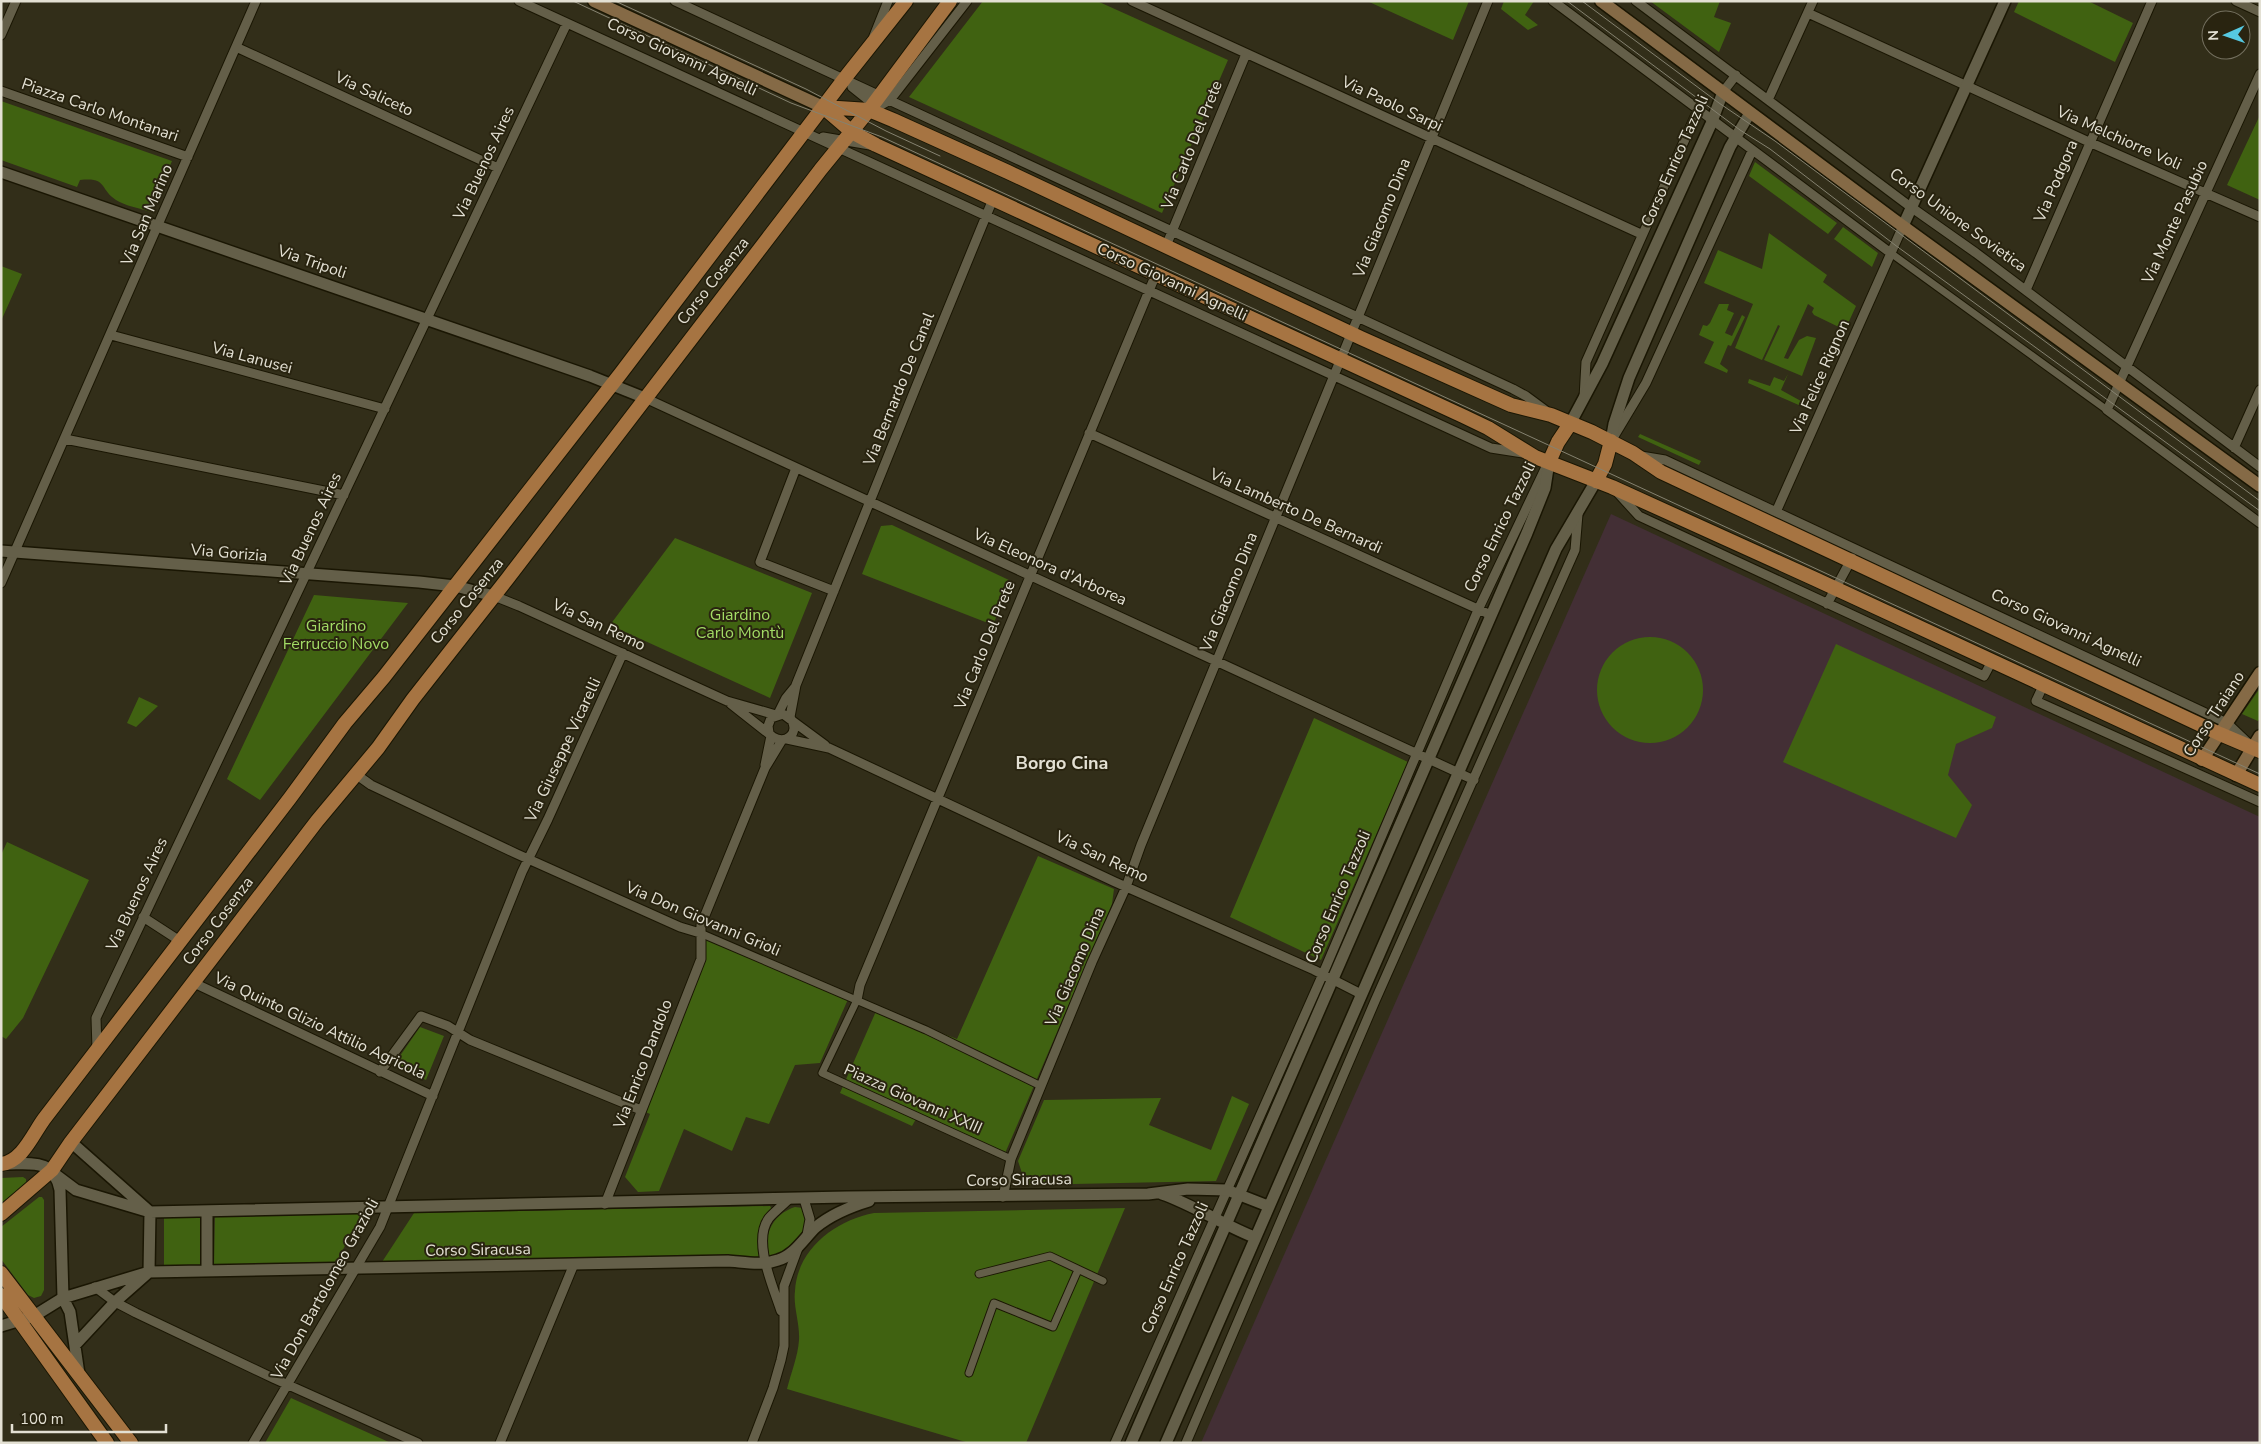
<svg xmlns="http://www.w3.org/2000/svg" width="2261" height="1444" font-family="'Nunito Sans',sans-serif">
  <rect width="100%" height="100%" fill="#322e19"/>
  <!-- industrial -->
  <path fill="#432f35" d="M1611,514l649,303v626h-1059z"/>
  <!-- green -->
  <path fill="#406211" d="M983,1h114l131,59 -66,153 -253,-116z
    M1367,1h102l-16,39z
    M1504,1h30l-9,14 13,10 -10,5 -27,-21z
    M1650,1h70l-6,16 17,6 -12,29z
    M2019,1h69l45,22 -18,39 -101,-50z
    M1,101l171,60 -22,51c-10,-4 -25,-6 -34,-12 -17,-11 -8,-23 -36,-20l-3,7 -76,-27z
    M2260,115v85l-33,-15z
    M1755,162l82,61 -9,11 -79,-58z
    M1843,227l35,26 -6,14 -38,-28z
    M1769,233l58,42 -4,7 33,24 -11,24 -31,-15 -2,-3 2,-4 -6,-4 -24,54 4,1 11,-19 8,-4 9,2 -14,38 -38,-16 16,-34 -2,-1 -16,35 -27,-12 18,-44 -49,-21 14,-33 44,19z
    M1,266l21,8 -21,47z
    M1719,304h10l-2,6 7,3 -9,20 7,3 10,-21 3,2 -14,29 -3,-1 -8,19 8,6 -1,3 -23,-10 10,-21 -15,-7 4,-10 4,1 3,-3z
    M1788,374l-7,16 29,16 -2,3 -60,-26 1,-4 21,7 4,-9 10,4z
    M1640,434l61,27 -2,4 -61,-28z
    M892,525l119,56 -18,44 -131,-51 19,-48z
    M675,538l137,55 -42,105 -160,-73z
    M314,595l94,8 -148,197 -33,-21z
    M1597 690a53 53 0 1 1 106 0a53 53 0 1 1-106 0Z
    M1836,644l160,73 -4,11 -36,16 -8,31 24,30 -16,33 -173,-76z
    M2260,688v30l-2,3 -16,-7z
    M139,697l19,9 -22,21 -9,-4z
    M1314,718l94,44 -87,198 -91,-43z
    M7,842l82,38 -66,138 -17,21 -5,-3v-181z
    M1038,856l76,33 -2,15 -109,254 -87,-39 -4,7 -72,-33 37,-84 80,30z
    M700,933l149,64 -29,66 -25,2 -26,59 -23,-7 -14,34 -48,-22 -25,62 -21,1 -13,-15 25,-63 -9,-4 60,-151z
    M420,1027l24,9 -18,44 -33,-14z
    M1232,1096l17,8 -33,77 -190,4 -8,-24 26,-61 117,-2 -12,27 62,25z
    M23,1177l3,2v5l-25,19v-25z
    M39,1197h3l2,3v90l-3,6 -7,2 -6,-3 -27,-36v-32z
    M770,1206l2,3 -11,48 -379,5 32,-49z
    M795,1207l8,1c8,28 -8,41 -33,49 -8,-22 3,-43 25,-50z
    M1125,1208l-99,235h-57l-182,-54c4,-16 11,-33 12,-49 1,-17 -6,-33 -4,-49 2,-42 41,-71 79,-78z
    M362,1213l-26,50 -122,2 1,-49z
    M164,1216h38v49h-38z
    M291,1398l100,45h-126z"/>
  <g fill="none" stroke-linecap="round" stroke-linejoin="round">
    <defs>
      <path id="pedestrian" d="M1892,254l215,156
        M700,933l226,97 115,56
        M857,1000l-35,73 189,86
        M979,1274l71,-18 53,25
        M969,1373l25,-70 59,24 25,-57"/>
      <path id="minor" d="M519,1l972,447 32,5
        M675,1l838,388 13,7 19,14
        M1132,1l509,233
        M1553,1l339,253
        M1636,1l272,204 68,48 284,214
        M2236,1l24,11
        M1808,13l281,129 171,75
        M1,35l15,-34
        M874,36l14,-35
        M236,47l262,121
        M2260,74l-153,336 153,113
        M852,87l25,20
        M1,91l187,66
        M1723,92l13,-17
        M1768,100l45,-99
        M872,110l18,-10 77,-99
        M823,137l47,8
        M1166,246l80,-192
        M2026,290l126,-289
        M111,335l274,74
        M645,398l829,382
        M1584,398l2,-36 112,-252
        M1089,433l402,182
        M1613,438l33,-55 106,-232
        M65,439l279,56
        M2234,448l26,-58
        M1641,456l24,4 562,263 21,20
        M796,468l-36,94 74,29
        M1618,493l21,23 345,160 8,-15
        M1776,512l127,-286
        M1,583l255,-582
        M494,596l25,10 208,95 49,14
        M1827,604l25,-46
        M2043,686l-7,15 224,101
        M731,704l42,33c13,8 27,-4 18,-18
        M778,714l8,-16 9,-11
        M790,717l6,-32 120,-298 77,-188
        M769,733l-1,-7 3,-8 12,-4 42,31
        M787,739l42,9 286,134 199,88 47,24
        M765,765l6,-29
        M357,775l14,10 146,69 163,73 20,6
        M143,917l37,24
        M194,983l239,113
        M857,1000l3,-15 296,-711
        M97,1049l-1,-31 471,-995
        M380,1072l41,-56 27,10 22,14 171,70
        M1003,1197l8,-38 81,-197 34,-75 15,-42 347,-844
        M804,1199l6,20 -3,16
        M605,1204l96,-245v-34l64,-157 17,-28
        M95,1287l20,15 21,11 139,66 143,64
        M781,1311c-8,-25 -29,-70 -12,-93 6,-7 14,-13 20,-19
        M253,1443l127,-216 142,-355 26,-53 75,-166
        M500,1443l74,-179
        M752,1443l21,-55 8,-28 3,-14v-60l14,-38
        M1115,1443l207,-467 156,-366 68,-143
        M1186,1443l189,-442 200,-451 3,-36"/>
      <path id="tertiary" d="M1,172l589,204 55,22
        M1903,226l102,-225
        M1570,424l32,-60 109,-240 12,-32
        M1611,441l3,-17 15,-46 101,-231 20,-34
        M1,551l418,31 36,4 39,10
        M71,1142l79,70 -1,60 -34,30 -40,43
        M5,1164c26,0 49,-6 55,26l3,108 7,14 9,62
        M56,1175l20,15 74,22 697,-15 301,-3 40,-5 39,1 41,16
        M1162,1194c32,11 61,31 92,43
        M207,1271v-60
        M1,1326l33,-10 29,-18 86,-26 579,-11c16,1 34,5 50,-1 17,-5 26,-22 38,-33 16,-13 33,-20 53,-26
        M1131,1443l396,-910 18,-45 4,-26
        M1166,1443l390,-894 40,-68"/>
      <path id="secondary" d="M594,1l229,106
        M1601,1l292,218 367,267
        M2202,760l58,-87
        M2236,775l24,-39"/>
      <path id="primary" d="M823,107l29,25 24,13 587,271 25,12 47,29 77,30 203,92 445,206
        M823,107l46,3 24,10 115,52 353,166 150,67 40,10 41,17 41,21 28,19 559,262 40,17
        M1549,462l9,-20 12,-18
        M1596,481l9,-17 6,-23
        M1,1164c21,-2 32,-30 43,-45l246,-321 55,-75 39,-46 237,-304 227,-299 58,-73
        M1,1214l51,-44 19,-28 246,-321 61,-73 35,-49 95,-121 313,-409 48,-59 81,-109
        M1,1273l130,170
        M1,1295l106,148"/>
    </defs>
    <!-- pedestrian casing -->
    <use href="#pedestrian" stroke="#1a1603" stroke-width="9"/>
    <!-- minor casing -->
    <use href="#minor" stroke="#1a1603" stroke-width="11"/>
    <!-- tertiary casing -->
    <use href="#tertiary" stroke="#1a1603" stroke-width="14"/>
    <!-- secondary casing -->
    <use href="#secondary" stroke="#1a1603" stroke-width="15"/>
    <!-- primary casing -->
    <use href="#primary" stroke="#1a1603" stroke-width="16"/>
    <!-- pedestrian -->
    <use href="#pedestrian" stroke="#645f49" stroke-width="7"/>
    <!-- minor -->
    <use href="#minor" stroke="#645f49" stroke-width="9"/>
    <!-- tertiary -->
    <use href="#tertiary" stroke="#645f49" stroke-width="11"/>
    <!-- secondary -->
    <use href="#secondary" stroke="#856a46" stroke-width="12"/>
    <!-- primary -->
    <use href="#primary" stroke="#a67442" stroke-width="14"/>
    <!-- tram -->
    <path stroke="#858270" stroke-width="1" d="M573,1l218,102 91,34 1378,637
      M615,1l191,88 80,42 54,25
      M1567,1l173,129 30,19 125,96 365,266
      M1582,1l137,102 56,38 485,360"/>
  </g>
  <g text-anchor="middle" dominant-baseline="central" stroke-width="4" stroke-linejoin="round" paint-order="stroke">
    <!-- street labels -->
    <g font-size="16" fill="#e3e0d3" stroke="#292410">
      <text transform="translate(682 57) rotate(25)">Corso Giovanni Agnelli</text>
      <text transform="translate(374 94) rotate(25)">Via Saliceto</text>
      <text transform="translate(1392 104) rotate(25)">Via Paolo Sarpi</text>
      <text transform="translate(100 110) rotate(19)">Piazza Carlo Montanari</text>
      <text transform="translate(2119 138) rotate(24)">Via Melchiorre Voli</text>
      <text transform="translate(1192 145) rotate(-68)">Via Carlo Del Prete</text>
      <text transform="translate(1675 161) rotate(-66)">Corso Enrico Tazzoli</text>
      <text transform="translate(484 163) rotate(-65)">Via Buenos Aires</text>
      <text transform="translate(2056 181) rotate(-67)">Via Podgora</text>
      <text transform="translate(147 215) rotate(-67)">Via San Marino</text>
      <text transform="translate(1382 218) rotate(-68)">Via Giacomo Dina</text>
      <text transform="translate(1958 220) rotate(36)">Corso Unione Sovietica</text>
      <text transform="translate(2175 222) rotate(-65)">Via Monte Pasubio</text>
      <text transform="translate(312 262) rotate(19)">Via Tripoli</text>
      <text transform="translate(713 281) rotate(-52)">Corso Cosenza</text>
      <text transform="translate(1172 282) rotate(25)">Corso Giovanni Agnelli</text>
      <text transform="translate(252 358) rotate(15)">Via Lanusei</text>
      <text transform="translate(1820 377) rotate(-66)">Via Felice Rignon</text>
      <text transform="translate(899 389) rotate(-68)">Via Bernardo De Canal</text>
      <text transform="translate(1296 511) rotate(24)">Via Lamberto De Bernardi</text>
      <text transform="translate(1500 527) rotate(-64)">Corso Enrico Tazzoli</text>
      <text transform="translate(311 529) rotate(-65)">Via Buenos Aires</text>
      <text transform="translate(229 553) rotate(5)">Via Gorizia</text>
      <text transform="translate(1050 567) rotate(24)">Via Eleonora d'Arborea</text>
      <text transform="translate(1229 592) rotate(-68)">Via Giacomo Dina</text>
      <text transform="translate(467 601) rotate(-51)">Corso Cosenza</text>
      <text transform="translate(599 625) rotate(25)">Via San Remo</text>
      <text transform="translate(2066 628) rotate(25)">Corso Giovanni Agnelli</text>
      <text transform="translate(985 645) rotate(-68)">Via Carlo Del Prete</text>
      <text transform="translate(2214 714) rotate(-57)">Corso Traiano</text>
      <text transform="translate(563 750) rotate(-65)">Via Giuseppe Vicarelli</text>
      <text transform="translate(1102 857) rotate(25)">Via San Remo</text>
      <text transform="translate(137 894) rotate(-65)">Via Buenos Aires</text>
      <text transform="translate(1338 897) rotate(-67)">Corso Enrico Tazzoli</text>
      <text transform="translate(703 919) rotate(23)">Via Don Giovanni Grioli</text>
      <text transform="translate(218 921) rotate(-53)">Corso Cosenza</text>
      <text transform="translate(1075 967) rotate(-67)">Via Giacomo Dina</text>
      <text transform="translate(320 1026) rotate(25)">Via Quinto Glizio Attilio Agricola</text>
      <text transform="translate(643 1064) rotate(-69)">Via Enrico Dandolo</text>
      <text transform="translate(913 1099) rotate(24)">Piazza Giovanni XXIII</text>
      <text transform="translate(1019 1180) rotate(-1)">Corso Siracusa</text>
      <text transform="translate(478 1250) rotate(-1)">Corso Siracusa</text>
      <text transform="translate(1175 1268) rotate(-66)">Corso Enrico Tazzoli</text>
      <text transform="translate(325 1289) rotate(-61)">Via Don Bartolomeo Grazioli</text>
    </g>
    <!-- park labels -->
    <g font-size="16" fill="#a2db65" stroke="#292410">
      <text x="740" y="615">Giardino<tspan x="740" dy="18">Carlo Montù</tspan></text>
      <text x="336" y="626">Giardino<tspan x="336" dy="18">Ferruccio Novo</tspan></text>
    </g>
    <!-- neighbourhood labels -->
    <g font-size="18" font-weight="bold" fill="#e3e0d3" stroke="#292410">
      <text x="1062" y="763">Borgo Cina</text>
    </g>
  </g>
  <!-- border -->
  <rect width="2261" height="1444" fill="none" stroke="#e3e0d3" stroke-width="5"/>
  <!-- north arrow -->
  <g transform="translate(2226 35) rotate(268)"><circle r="24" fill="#292410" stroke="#736f5e"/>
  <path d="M0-4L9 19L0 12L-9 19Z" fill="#56c9e1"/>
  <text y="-8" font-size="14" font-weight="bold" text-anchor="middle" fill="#e3e0d3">N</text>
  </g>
  <!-- scale -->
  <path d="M12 1424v8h154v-8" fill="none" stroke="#e3e0d3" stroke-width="2.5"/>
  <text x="20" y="1424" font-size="15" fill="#e3e0d3" stroke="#292410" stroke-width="4" paint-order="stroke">100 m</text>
</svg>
